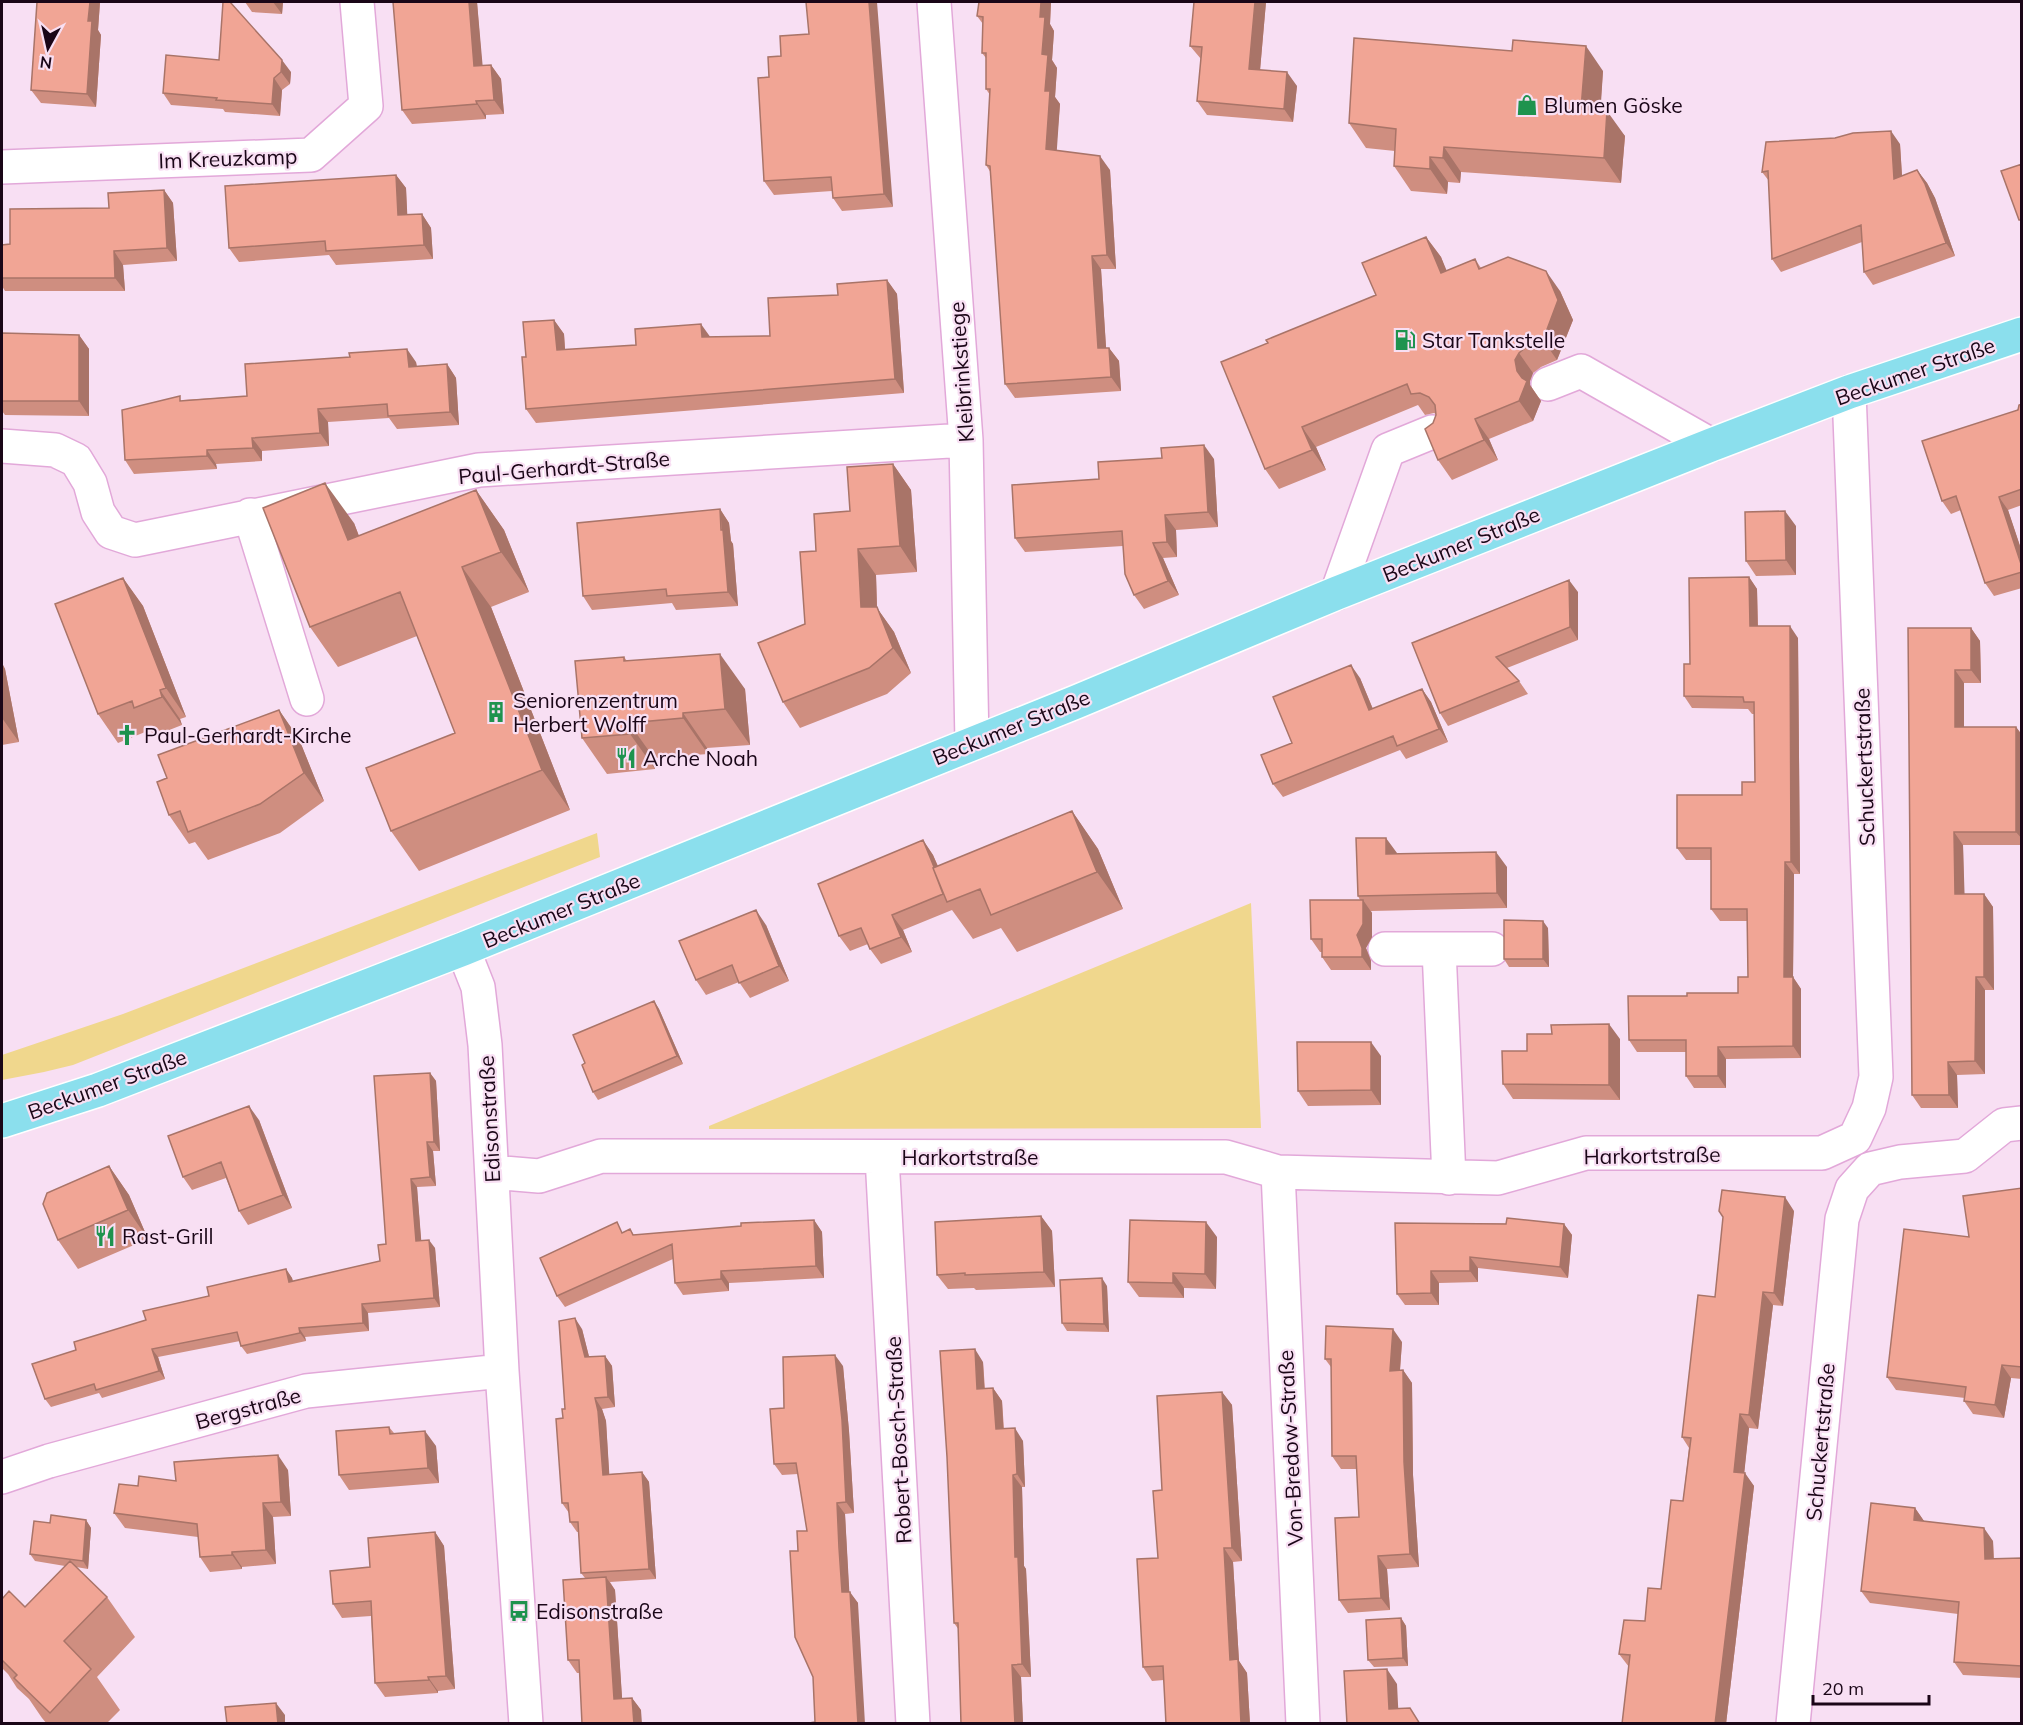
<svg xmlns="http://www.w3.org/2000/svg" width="2023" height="1725" font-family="Mulish,sans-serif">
  <rect width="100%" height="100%" fill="#f8dff3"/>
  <!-- green -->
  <path fill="#f0d78d" d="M597,833l3,24 -527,208 -29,7 -42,8v-25l121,-41z
    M1251,903l10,225 -552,1v-3z"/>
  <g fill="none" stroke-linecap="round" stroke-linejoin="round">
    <defs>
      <path id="minor" d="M934,2l32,438 6,303
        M2,167l309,-12 55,-49 -9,-104
        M1548,384l33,-13 130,74
        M2,446l53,4 21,10 14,23 8,29 13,20 24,8 344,-70 487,-30
        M250,515l57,184
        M1337,593l51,-143 44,-18
        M463,949l15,38 7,58 17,326 24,353
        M1385,949h54l10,229
        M1439,949h53
        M882,1157l31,567
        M492,1172l47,4 62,-20 625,1 52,15 220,6 88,-25h236l33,-15 14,-30 7,-31 -27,-685
        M1278,1172l25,552
        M2,1477l47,-16 257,-70 196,-20
        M1793,1724l49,-505 10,-30 18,-20 30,-7 65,-6 39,-31 18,-2"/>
      <path id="major" d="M2,1121l96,-31 365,-141 613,-247 261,-109 374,-148 138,-53 173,-58"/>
    </defs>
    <!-- minor casing -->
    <use href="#minor" stroke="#e2a8d9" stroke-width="36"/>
    <!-- major casing -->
    <use href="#major" stroke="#fff" stroke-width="36"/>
    <!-- minor -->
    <use href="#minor" stroke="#fff" stroke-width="33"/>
    <!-- major -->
    <use href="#major" stroke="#8bdfed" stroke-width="33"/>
  </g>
  <!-- wall -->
  <path fill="#cf8e80" d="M36,2h64l-2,28 3,5 -5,72 -55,-4 -10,-13 6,-87z
    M245,2h38l-1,12 -30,-2z
    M393,2h84l5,64 9,-1 10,14 3,35 -18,1v4l-74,5 -10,-14z
    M979,2h72l-1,22 4,7 -2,29 5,8 -2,29 5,7 -4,46 54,20 6,99h-15l5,79h3l10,13 2,30 -106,7 -10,-14 -14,-211 -5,-8 4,-70 -4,-6v-31l-4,-5 1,-29 -6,-8z
    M1266,2l-6,68 37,16 -4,36 -86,-7 -10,-14 4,-42 -11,-13z
    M780,36l113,171 -51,4 -9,-13 -1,-7 -58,4 -10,-14 5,-104 12,-21z
    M219,60l72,12 -1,12 -8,6 -2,26 -55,-4 -2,-3 -52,-4 -8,-12z
    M1603,71l-3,39 25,26 -4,47 -160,-11 -1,11 -12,-1 -1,12 -36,-3 -17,-25 1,-15 -29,-3 -17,-25z
    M1900,144l2,32 15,-6 10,13 8,15 20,58 -82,29 -9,-13 -2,-30 -81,30 -9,-13 -3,-78 -7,-9z
    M396,175l10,13 1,27 15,-1 9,14 2,31 -97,6 -7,-10 -90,7 -10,-14z
    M164,190l9,13 4,58 -54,4 2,26h-120l-3,-5v-41l8,-1 99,-36z
    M1426,237l15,20 5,14 29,-12 6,9 79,23 13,29 -16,40 -16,7 -8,6 -3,8v4l11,16 -8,20 -44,18 9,21 -46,20 -14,-20 -5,-37 3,-9 -2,-1 -9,2 -7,-10 -102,42 10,23 -47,19 -14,-20 3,-126 108,-48z
    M887,280l10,14 7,99 -368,30 -10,-14 28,-89 10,14 1,16 71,-5 74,-8 60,-1 68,-41z
    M2,333l77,2 10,14v67l-84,-1 -3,-4z
    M416,362l1,4 30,-2 9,14 3,47 -62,4 -8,-11 -61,4 1,24 -67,5v10l-46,3 1,5 -83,5 -9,-14 58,-60 64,-4z
    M2022,404v101l-14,5 14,42v36l-28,8 -9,-13 -24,-73 -10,4 -9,-13z
    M1214,459l4,68 -42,3 1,27 -14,1 16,37 -35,14 -10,-14 -11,-49 -98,6 -10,-14 84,-59z
    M893,464l18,26 6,82 -41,3 1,33 17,24 17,41 -24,21 -87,34 -17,-26 22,-78 11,-73 34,-40z
    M476,490l28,40 25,62 -38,15 79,203 -151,61 -28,-40 64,-98 -38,-97 -79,31 -28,-40 44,-104 5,13z
    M720,509l9,14 2,18 2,3 5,62 -62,4 -4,-7 -80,7 -9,-14z
    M1796,526v49l-40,1 -10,-15z
    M1749,577l8,12 1,37 40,12 2,236h-6l-1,103 8,12v69l-75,1v29h-32l-8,-12v-24h-49l-8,-12 58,-44 51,-3 10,-16 -1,-56h-27l-9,-12v-49h-25l-9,-12 65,-53 13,-13 -1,-68h-2l-4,-5 -56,-1 -8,-12 6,-32z
    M123,578l20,28 43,111 -6,2 2,6 -28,11 -4,-6 -32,13 -20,-29z
    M1578,592v48l-71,28 12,13 9,13 -80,32 -8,-13 -28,-70z
    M1908,628h63l9,13 1,42h-17v44h52l6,8v110h-59l1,49h20l9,13 1,83h-9v84l-28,1 1,33h-37l-9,-13z
    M624,657l3,4 118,28 5,56 -43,3 1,6 -54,4 1,11 -48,5 -25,-36z
    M2,663l3,6 14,73 -17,3z
    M1360,678l13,31 49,-20 9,13 17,40 -42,17 -6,-9 -117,47 -10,-13 19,-41z
    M279,710l20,29 25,62 -44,32 -72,27 -13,-18 -6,2 -20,-29 -2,-37z
    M1072,811l26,38 25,60 -106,43 -16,-24 -28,11 -21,-29 -49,20 9,22 -31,12 -11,-15 -2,-5 -18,7 -11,-15 84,-96 10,15 5,11z
    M1397,853v1l110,13v41l-136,3 1,2v24l-6,11 5,13v9h-40l-9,-13v-5h-2l-9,-13 49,-39 -2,-4z
    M766,925l23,56 -39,17 -11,-16 -33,13 -10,-15z
    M1548,928l1,39h-40l-5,-8z
    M654,1001l5,8 24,55 -85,36 -5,-8 -8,-29z
    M1620,1039v61l-107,-1 -10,-15 24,-33z
    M1381,1056v49l-73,1 -10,-15z
    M430,1073l6,8 4,70h-7l3,35 -19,1 4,54 14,7 5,59 -72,6 1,18 -64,6 1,4 -59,13 -6,-8 -1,-5 -82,16 7,22 -63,19 -3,-5 -48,14 -6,-8 31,-49 70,-30 63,-24 77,-27 6,9 1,3 87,-20 6,-17z
    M259,1120l33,88 -44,17 -9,-14 -13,-33 -34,12 -9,-13z
    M109,1166l20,29 19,44 -70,30 -20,-29z
    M2022,1188v191l-11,-1 -7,40 -31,-4 -9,-13 1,-3 -69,-8 -9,-13 82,-140z
    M1794,1211l-11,95 -10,-1 -15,124 -9,-1 -5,45 10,13 -28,238h-104l7,-57 -10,-13 26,-33 16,-32 22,-88 6,-53 -7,-11 33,-140z
    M1041,1216l11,15 3,56 -79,3 -2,-2 -26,1 -11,-14z
    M814,1220l8,12 2,46 -95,5v8l-46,4 -8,-12 -2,-24 -108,48 -8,-11 67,-64 6,-3 4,6z
    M1395,1223l169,1 8,11 -4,43 -90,-10v14l-39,1v22h-34l-8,-11z
    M1217,1237l-1,52 -32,-1v10l-45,-1 -11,-15z
    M1107,1286l2,46 -42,-1 -5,-8z
    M582,1329l7,28 16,-1 7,10 3,41 -13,2 4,12 3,53 33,-2 7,10 7,97 -46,3 5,8 7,109 10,-1 9,12 -62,-37h-2l-9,-13 17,-82 -4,-5 -2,-41h-2l-7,-10 -1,-9 -7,-10 1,-85z
    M1402,1342l-2,28h3l9,13 1,92 6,92 -32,2 3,41 -42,3 -9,-13 20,-83 -2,-48h-16l-9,-13 -1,-89 -6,-8z
    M983,1362l2,27 8,-1 9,13 2,28 19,12 2,46h-3l2,79 2,3 5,108h-10l2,47h-62l-2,-94 -5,-7z
    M843,1366l6,65 5,82 -9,1 4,78 9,11 -43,119 -2,-45 -15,-126 9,-20 -9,-57 -16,1 -8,-11 10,-56z
    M1222,1392l10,13 10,156 -9,1 6,99 8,12 3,51h-84l-2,-44 -12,1 -9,-14 15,-109 4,-68z
    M389,1427l5,6 42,13 3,37 -90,7 -10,-15z
    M288,1470l3,46 -18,1 3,47 -34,3v2l-32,3 -10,-15 -2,-20 -73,-9 -11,-15 24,-27 38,-5z
    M1915,1508l9,13 69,20 1,18 28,-1v120l-59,-3 -9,-13 4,-48 -88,-11 -9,-12z
    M86,1520l5,8 -3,41 -12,-2 31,30 28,40 -38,40 23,33 -14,14h-59l-5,-6 -13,-19 -12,-11 -9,-14 -6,-6v-69l23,8 40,-41 -30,-5 -5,-7 20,-31z
    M435,1532l9,14 11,143 -17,2v2l-53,4 -10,-14 -4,-67 -29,2 -9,-14 37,-37z
    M1401,1618l5,8 2,40 -34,1 -6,-7z"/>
  <!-- shaded-wall -->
  <path fill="#a97468" d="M90,2h10l-2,28 3,5 -5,72 -9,-13 1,-73z
    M273,2h10l-1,12z
    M469,2h8l7,79 -10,-15z
    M869,2h8l16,205 -9,-13z
    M1041,2h10l-1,22 4,7 -2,29 5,8 -2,29 5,7 -4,58 -10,-13 -1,-58 -5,-74z
    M1255,2h11l-7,80 -10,-13z
    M1586,46l17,25 -4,63 -18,-25z
    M282,60l9,12 -1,12 -9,-12z
    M491,65l10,14 3,35 -10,-14z
    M1287,72l10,14 -4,36 -9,-13z
    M274,78l8,12 -2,26 -8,-12z
    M476,101l10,14v4l-9,-15z
    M1607,111l18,25 -4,47 -17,-25z
    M1891,131l9,13 3,48 -9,-13z
    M1444,147l17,25 -1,11 -17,-25z
    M1100,156l10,14 6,99 -9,-14z
    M1430,157l18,25 -1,12 -17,-25z
    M1917,170l10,13 8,15 20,58 -9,-13z
    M396,175l10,13 2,41 -10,-14z
    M164,190l9,13 4,58 -10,-13z
    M422,214l9,14 2,31 -9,-14z
    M1426,237l15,20 15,36 -15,-20z
    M114,251l9,14 2,26 -10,-13z
    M1092,256l9,13 6,93 -9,-14z
    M1546,271l14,20 13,29 -16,40 -14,-20z
    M887,280l10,14 7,99 -9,-14z
    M554,320l10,14 2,30 -9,-14z
    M701,324l10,14 -9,-1z
    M79,335l10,14v67l-10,-15z
    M1109,348l10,13 2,30 -10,-14z
    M407,349l9,13 2,18 -9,-13z
    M1519,353l14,20 -3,8v4l11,16 -8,20 -14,-20 -4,-41z
    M447,364l9,14 3,47 -9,-13z
    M318,409l10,13 1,24 -9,-13z
    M1475,419l14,20 9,21 -14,-20z
    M1302,427l14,20 10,23 -14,-20z
    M252,438l10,13v10l-9,-13z
    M1204,445l10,14 4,68 -10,-15z
    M207,450l9,14 1,5 -10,-13z
    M893,464l18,26 6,82 -17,-26z
    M325,483l29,40 22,58 -28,-41z
    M476,490l28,40 25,62 -28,-40z
    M1999,497l9,13 14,42v15z
    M720,509l9,14 2,18 2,3 5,62 -10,-14z
    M1785,511l11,15v49l-10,-15z
    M1165,515l11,15 1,27 -10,-15z
    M1153,543l10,15 16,37 -11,-14z
    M858,549l18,26 1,33 17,24 17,41 -18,-25 -32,-41z
    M462,567l29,40 79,203 -28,-40z
    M1749,577l8,12 1,49 -8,-12z
    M123,578l20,28 43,111 -20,-29z
    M1569,580l9,12v48l-8,-13z
    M1790,626l8,12 2,236 -9,-12z
    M1971,628l9,13 1,42 -10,-13z
    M720,654l25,35 5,56 -25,-36z
    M2,663l3,6 14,73 -17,-24z
    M1351,665l9,13 19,46 -10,-14z
    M1955,670l9,13v58l-9,-14z
    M1422,689l9,13 17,40 -9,-13z
    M160,690l20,29 2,6 -20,-28z
    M279,710l20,29 25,62 -20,-28z
    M683,713l24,35 1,6 -25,-36z
    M629,723l25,35 1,11 -25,-35z
    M2016,727l6,8v104l-6,-7z
    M1072,811l26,38 25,60 -26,-37z
    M1954,832l9,13 2,63 -10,-14z
    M1386,838l11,15v16l-11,-15z
    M923,840l10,15 19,45 -7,-6z
    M1496,852l11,15v41l-10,-15z
    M1785,862l9,12 -1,103 8,12v69l-8,-12 -9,-69z
    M1984,894l9,13 1,83 -10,-13z
    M1363,900l9,13v24l-6,11 5,13v9l-9,-13 -5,-22z
    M756,910l10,15 23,56 -10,-15z
    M892,915l11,15 9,22 -11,-15z
    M1543,921l5,7 1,39 -6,-8z
    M1976,977l9,13v84l-10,-13z
    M654,1001l5,8 24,55 -6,-8z
    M1609,1024l11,15v61l-11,-15z
    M1371,1042l10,14v49l-10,-15z
    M1718,1047l8,12v29l-8,-12z
    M1948,1062l9,13 1,33 -9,-13z
    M430,1073l6,8 4,70 -6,-9z
    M249,1106l10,14 33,88 -9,-13z
    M427,1142l6,9 3,35 -6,-9z
    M109,1166l20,29 19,44 -20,-29z
    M411,1179l6,8 5,63 -6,-9z
    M1785,1197l9,14 -11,95 -9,-13z
    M1041,1216l11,15 3,56 -11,-15z
    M814,1220l8,12 2,46 -8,-12z
    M1206,1222l11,15 -1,52 -11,-15z
    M1564,1224l8,11 -4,43 -8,-11z
    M429,1240l6,8 5,59 -6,-9z
    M1470,1257l8,11v14l-8,-11z
    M286,1269l6,9 3,13 -6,-9z
    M721,1271l8,12v8l-8,-12z
    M1431,1271l8,12v22l-8,-12z
    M1173,1273l11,15v10l-11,-15z
    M1102,1278l5,8 2,46 -5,-8z
    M1763,1292l10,13 -15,124 -9,-14z
    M362,1304l6,9 1,18 -6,-8z
    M575,1318l7,11 10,39 -7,-11z
    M299,1328l6,9 1,4 -6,-8z
    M1393,1329l9,13 -3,41 -9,-12z
    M152,1349l6,8 7,22 -6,-8z
    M975,1349l8,13 2,40 -8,-13z
    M835,1355l8,11 6,65 5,82 -8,-11z
    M605,1356l7,10 3,41 -7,-10z
    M2002,1365l9,13 -7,40 -9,-13z
    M1403,1370l9,13 1,92 6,92 -9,-13 -6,-92z
    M993,1388l9,13 2,41 -8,-13z
    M1222,1392l10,13 10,156 -10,-13z
    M595,1398l7,11 4,12 4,64 -7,-10z
    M1740,1414l9,14 -6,57 -9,-13z
    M1015,1428l8,13 2,46 -8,-13z
    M425,1431l11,15 3,37 -11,-15z
    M278,1455l10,15 3,46 -10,-14z
    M642,1472l7,10 7,97 -7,-10z
    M1745,1473l9,13 -28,238h-11z
    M1013,1475l9,12 2,79 2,3 5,108 -9,-13 -7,-107z
    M263,1503l10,14 3,47 -10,-14z
    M837,1503l8,11 5,89 -8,-11z
    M1915,1508l9,13 -2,12 -8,-13z
    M86,1520l5,8 -3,41 -5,-8z
    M1984,1528l9,13 1,31 -9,-13z
    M435,1532l9,14 11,143 -9,-13z
    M1224,1548l9,14 6,99 8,12 3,51h-9l-11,-64z
    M232,1552l10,15v2l-10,-14z
    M1378,1556l9,13 3,41 -9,-12z
    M606,1577l9,13 8,122 -9,-13z
    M850,1592l8,11 7,121h-7z
    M1401,1618l5,8 2,40 -5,-8z
    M1012,1665l9,12 2,47h-8z
    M1387,1669l10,15 2,40 -10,-15z
    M428,1677l10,14v2l-9,-13z
    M632,1698l9,12 1,14h-8z
    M276,1703l9,12v9h-7z"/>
  <!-- building -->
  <path fill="#f1a595" stroke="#a97468" stroke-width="1.5" d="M37,2h53l-2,19h4l-5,73 -56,-4z
    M223,2h7l52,58 -1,12 -7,6 -2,26 -56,-4 1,-2 -54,-5 3,-38 53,5z
    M393,2h76l5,64 17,-1 3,35 -18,1 1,3 -75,6z
    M806,2h63l15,192 -51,4 -2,-21 -67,4 -6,-103 11,-1 -1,-20 13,-1 -1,-20 29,-2z
    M979,2h62l-1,15h5l-3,37 6,1 -3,36h5l-4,58 54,7 7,99 -15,1 6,92h11l2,29 -106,7 -15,-218 -4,-1 4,-76h-4v-36h-4l1,-36 -6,-1z
    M1194,2h61l-6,67 38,3 -3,37 -87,-8 5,-54 -12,-1z
    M1354,38l158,13 1,-11 73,6 -5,63 26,2 -3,47 -160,-11 -1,11 -13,-1v12l-36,-3 2,-37 -47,-6z
    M1891,131l3,48 23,-9 8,14 21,59 -82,29 -3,-47 -89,34 -4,-88 -6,1 4,-30 69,-4 18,-5z
    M2022,164v56h-3l-18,-49z
    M396,175l2,40 24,-1 2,31 -98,6 -1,-10 -96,7 -4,-62z
    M164,190l3,58 -53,3 1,27h-113v-33l8,-1v-35l99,-1 -1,-15z
    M1426,237l15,36 34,-14 4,10 29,-12 38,14 12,29 -15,40 -17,7 -7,6 -4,7 2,11 5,7 5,3 -8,20 -44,18 9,21 -46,20 -13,-31 8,-6 3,-8 -1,-10 -6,-8 -9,-4 -9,1 -4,-10 -105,43 10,23 -47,19 -44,-107 47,-19 -2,-3 110,-45 -14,-32z
    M887,280l8,99 -369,30 -4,-52h4l-3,-35 31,-2 3,30 79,-5 -1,-16 66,-5 1,13 68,-1 -2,-38 70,-3 -1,-11z
    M2,333l77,2v66h-77z
    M407,349l2,18 38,-3 3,48 -62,4 -1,-12 -69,5 2,24 -68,5 1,10 -46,2v6l-82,4 -3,-50 58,-14v5l67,-5 -2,-32 105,-7 -1,-4z
    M2022,404v85l-23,8 23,70v5l-37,11 -29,-87 -14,5 -20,-60 96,-31 1,-5z
    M1204,445l4,67 -43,3 2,27 -14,1 15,38 -34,14 -9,-21 -3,-43 -107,7 -3,-53 87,-6 -1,-17 64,-4 -1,-10z
    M893,464l7,82 -42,3 3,58h16l16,41 -24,20 -86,34 -25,-59 47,-19 -5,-72 16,-1 -2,-37 36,-3 -3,-44z
    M325,483l23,57 128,-50 25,62 -39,15 80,203 -151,61 -25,-63 89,-35 -55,-141 -90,35 -47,-119z
    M720,509l1,21h2l5,62 -61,4 -1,-7 -83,7 -6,-73z
    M1785,511l1,49 -40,1 -1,-49z
    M1749,577l1,49h40l1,236h-6l-1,115h9v69l-75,1v29h-32v-36h-57l-1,-44h59v-3h51v-16h10l-1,-68h-36v-61h-34v-53h65v-13h13l-1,-80h-10l-1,-5 -59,-1v-32h6l-1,-86z
    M123,578l43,110 -6,2 2,7 -28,11 -2,-7 -34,13 -43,-110z
    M1569,580l1,47 -74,30 23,24 -79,32 -28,-70z
    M1908,628h63v42h-16v57h61v105h-62l1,62h29v83h-8l-1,84 -27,1 1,33h-37z
    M720,654l5,55 -42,4v5l-54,5 1,11 -48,4 -7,-77 49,-4v4z
    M1351,665l18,45 53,-21 17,40 -42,17 -4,-10 -120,48 -12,-29 31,-12 -19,-46z
    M279,710l25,63 -44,31 -72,28 -8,-21 -11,4 -12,-33 10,-4 -9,-23z
    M1072,811l25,61 -106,43 -11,-26 -33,13 -14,-34z
    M1356,838h30v16l110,-2 1,41 -139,3z
    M923,840l11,27 -1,1 10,26 -51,21 9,22 -31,12 -9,-21 -22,8 -21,-52z
    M1310,900h53v24l-6,11 5,13v9h-40v-18h-11z
    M756,910l23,56 -40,17 -7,-18 -36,15 -17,-39z
    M1504,920l39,1v38h-39z
    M654,1001l23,55 -84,36 -11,-27 3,-2 -12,-28z
    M1609,1024v61l-106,-1 -1,-33h25v-17h25l-1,-9z
    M1297,1042h74v48l-73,1z
    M430,1073l4,69h-7l3,35 -19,2 5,62 13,-1 5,58 -72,6 1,19 -64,5 1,5 -59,13 -4,-14 -85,17 7,22 -63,19 -2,-6 -49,15 -13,-35 44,-14 -2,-8 72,-22 -3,-9 66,-15 -2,-9 79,-18 3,13 91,-21 -2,-16 8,-1 -12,-168z
    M249,1106l34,89 -44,16 -18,-49 -38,15 -15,-41z
    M109,1166l19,44 -70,30 -15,-36 4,-11z
    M2022,1188v179l-20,-2 -7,40 -31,-4 2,-14 -79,-10 17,-148 65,8 -6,-41z
    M1722,1190l63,7 -11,96 -11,-1 -14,123 -9,-1 -6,58 11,1 -30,251h-93l8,-69 -11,-1 5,-34 21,1 3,-33 13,1 10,-89 12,1 8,-63 -9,-1 16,-142 17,2 8,-80 -4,-6z
    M1041,1216l3,56 -79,3v-2l-28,2 -2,-53z
    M1507,1218l57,6 -4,43 -90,-10v14h-39v22l-34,1 -2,-71 111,1z
    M814,1220l2,46 -95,5v8l-46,4 -3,-39 -115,52 -17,-38 77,-36 5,11 8,-4 3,6 108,-9v-3z
    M1130,1220l76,2 -1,52 -32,-1v10l-45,-1z
    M1102,1278l2,46 -42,-1 -2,-43z
    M575,1318l10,39 20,-1 3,41 -13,1 3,13 5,64 39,-3 7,97 -68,4 -3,-51h-8l-2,-19h-6l-6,-84 7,-1 -1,-9h3l-6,-88z
    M1326,1326l67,3 -3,42 13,-1 1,92 6,92 -32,2 3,42 -42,2 -4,-82 24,-1 -3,-61h-24l-1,-97h-6z
    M975,1349l2,40 16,-1 3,41 19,-1 2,46 -4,1 2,82h3l4,107 -10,1 3,59h-54l-3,-101h-4l-7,-166 -7,-106z
    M835,1355l7,65 4,82 -9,1 2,45 3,44h8l8,132h-55l12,-2 -2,-45 -18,-40 -5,-86h8l-1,-20h10l-11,-68 -22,1 -4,-55 14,-1 -1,-51z
    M1222,1392l10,156h-8l6,112 8,-1 3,65h-75l-3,-58 -20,1 -6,-108 21,-1 -5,-67 9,-1 -5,-94z
    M389,1427l1,7 35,-3 3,37 -89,7 -3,-44z
    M278,1455l3,47 -18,1 3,47 -34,2v3l-32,2 -3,-33 -83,-11 5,-29 19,2 1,-10 37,5 -2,-19 53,-4z
    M1871,1503l44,5 -1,12 70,8 1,31 37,-1v108l-68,-4 5,-60 -98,-11z
    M51,1515l35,5 -3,41 -53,-7 4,-33 16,2z
    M435,1532l11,144 -18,1 1,3 -54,3 -4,-82 -38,3 -3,-33 40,-4 -2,-29z
    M70,1561l37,36 -43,44 27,28 -41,44 -36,-35 3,-3 -15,-15v-61l7,-8 16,16z
    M606,1577l8,122 18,-1 2,26h-52l-3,-64h-11l-5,-80z
    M1401,1618l2,40 -35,2 -2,-40z
    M1387,1669l2,40 21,-1 10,16h-73l-3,-53z
    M276,1703l2,21h-51l-2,-17z"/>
  <!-- icons -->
  <defs>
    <symbol id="shop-bare" viewBox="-9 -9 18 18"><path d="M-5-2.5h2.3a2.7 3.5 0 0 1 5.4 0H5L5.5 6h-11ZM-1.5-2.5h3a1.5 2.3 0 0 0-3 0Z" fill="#1e934e" stroke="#f8dff3" stroke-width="2.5" paint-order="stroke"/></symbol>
    <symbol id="fuel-bare" viewBox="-9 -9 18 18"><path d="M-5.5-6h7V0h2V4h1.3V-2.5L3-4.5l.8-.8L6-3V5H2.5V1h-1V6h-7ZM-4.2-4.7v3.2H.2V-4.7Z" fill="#1e934e" stroke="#f8dff3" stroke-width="2.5" paint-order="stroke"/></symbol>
    <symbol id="building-bare" viewBox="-9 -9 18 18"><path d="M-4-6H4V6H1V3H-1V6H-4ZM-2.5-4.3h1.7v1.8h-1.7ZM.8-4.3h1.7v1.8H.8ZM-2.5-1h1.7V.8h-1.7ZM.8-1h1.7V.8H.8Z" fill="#1e934e" stroke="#f8dff3" stroke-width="2.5" paint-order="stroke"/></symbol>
    <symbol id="church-bare" viewBox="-9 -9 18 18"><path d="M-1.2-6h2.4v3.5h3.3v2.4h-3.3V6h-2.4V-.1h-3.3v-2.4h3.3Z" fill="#1e934e" stroke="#f8dff3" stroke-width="2.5" paint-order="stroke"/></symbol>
    <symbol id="restaurant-bare" viewBox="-9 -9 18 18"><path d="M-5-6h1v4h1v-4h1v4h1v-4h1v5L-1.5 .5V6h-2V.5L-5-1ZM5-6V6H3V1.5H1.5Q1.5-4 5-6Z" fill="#1e934e" stroke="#f8dff3" stroke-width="2.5" paint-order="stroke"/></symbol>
    <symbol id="bus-bare" viewBox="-9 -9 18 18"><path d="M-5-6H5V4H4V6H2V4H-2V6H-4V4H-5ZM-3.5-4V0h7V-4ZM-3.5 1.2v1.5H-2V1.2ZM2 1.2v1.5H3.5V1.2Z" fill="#1e934e" stroke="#f8dff3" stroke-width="2.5" paint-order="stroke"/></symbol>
  </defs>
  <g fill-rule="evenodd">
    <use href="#shop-bare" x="1512" y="90" width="30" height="30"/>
    <use href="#fuel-bare" x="1390" y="325" width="30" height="30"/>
    <use href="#building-bare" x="481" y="697" width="30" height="30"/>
    <use href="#church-bare" x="112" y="720" width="30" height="30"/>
    <use href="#restaurant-bare" x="611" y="743" width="30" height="30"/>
    <use href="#restaurant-bare" x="90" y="1221" width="30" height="30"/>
    <use href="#bus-bare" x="504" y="1596" width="30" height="30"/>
  </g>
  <g text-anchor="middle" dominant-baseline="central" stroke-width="4.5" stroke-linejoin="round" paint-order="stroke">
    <!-- poi labels -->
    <g font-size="21" fill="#1a0617" stroke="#f8dff3" text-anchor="start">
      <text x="1544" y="105">Blumen Göske</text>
      <text x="1422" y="340">Star Tankstelle</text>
      <text x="513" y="700">Seniorenzentrum<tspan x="513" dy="24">Herbert Wolff</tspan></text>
      <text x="144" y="735">Paul-Gerhardt-Kirche</text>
      <text x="643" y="758">Arche Noah</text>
      <text x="122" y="1236">Rast-Grill</text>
      <text x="536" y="1611">Edisonstraße</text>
    </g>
    <!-- street labels -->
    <g font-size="21" fill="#1a0617" stroke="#f8dff3">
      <text transform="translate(228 158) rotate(-2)">Im Kreuzkamp</text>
      <text transform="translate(1915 371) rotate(-19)">Beckumer Straße</text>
      <text transform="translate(961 372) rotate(-94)">Kleibrinkstiege</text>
      <text transform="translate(564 467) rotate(-5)">Paul-Gerhardt-Straße</text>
      <text transform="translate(1461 544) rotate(-22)">Beckumer Straße</text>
      <text transform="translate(1011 727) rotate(-22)">Beckumer Straße</text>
      <text transform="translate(1864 767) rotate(-92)">Schuckertstraße</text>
      <text transform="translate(561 910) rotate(-22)">Beckumer Straße</text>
      <text transform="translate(107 1084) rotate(-20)">Beckumer Straße</text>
      <text transform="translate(489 1119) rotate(-93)">Edisonstraße</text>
      <text transform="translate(1652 1155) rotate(-1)">Harkortstraße</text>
      <text x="970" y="1157">Harkortstraße</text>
      <text transform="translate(248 1408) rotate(-15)">Bergstraße</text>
      <text transform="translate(898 1440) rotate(-93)">Robert-Bosch-Straße</text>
      <text transform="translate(1820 1442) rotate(-85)">Schuckertstraße</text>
      <text transform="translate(1290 1448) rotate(-93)">Von-Bredow-Straße</text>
    </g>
  </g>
  <!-- border -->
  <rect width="2023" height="1725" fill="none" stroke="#1a0617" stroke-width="6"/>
  <!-- north arrow -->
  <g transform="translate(48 48) rotate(188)" stroke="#f8dff3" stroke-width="4.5" paint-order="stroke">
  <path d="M0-4.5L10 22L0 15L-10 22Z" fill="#1a0617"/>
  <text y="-9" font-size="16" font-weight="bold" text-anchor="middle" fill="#1a0617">N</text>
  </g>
  <!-- scale -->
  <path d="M1813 1695v9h116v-9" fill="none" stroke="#1a0617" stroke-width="3"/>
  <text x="1822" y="1695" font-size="18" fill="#1a0617" stroke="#f8dff3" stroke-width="4.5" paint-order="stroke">20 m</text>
</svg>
